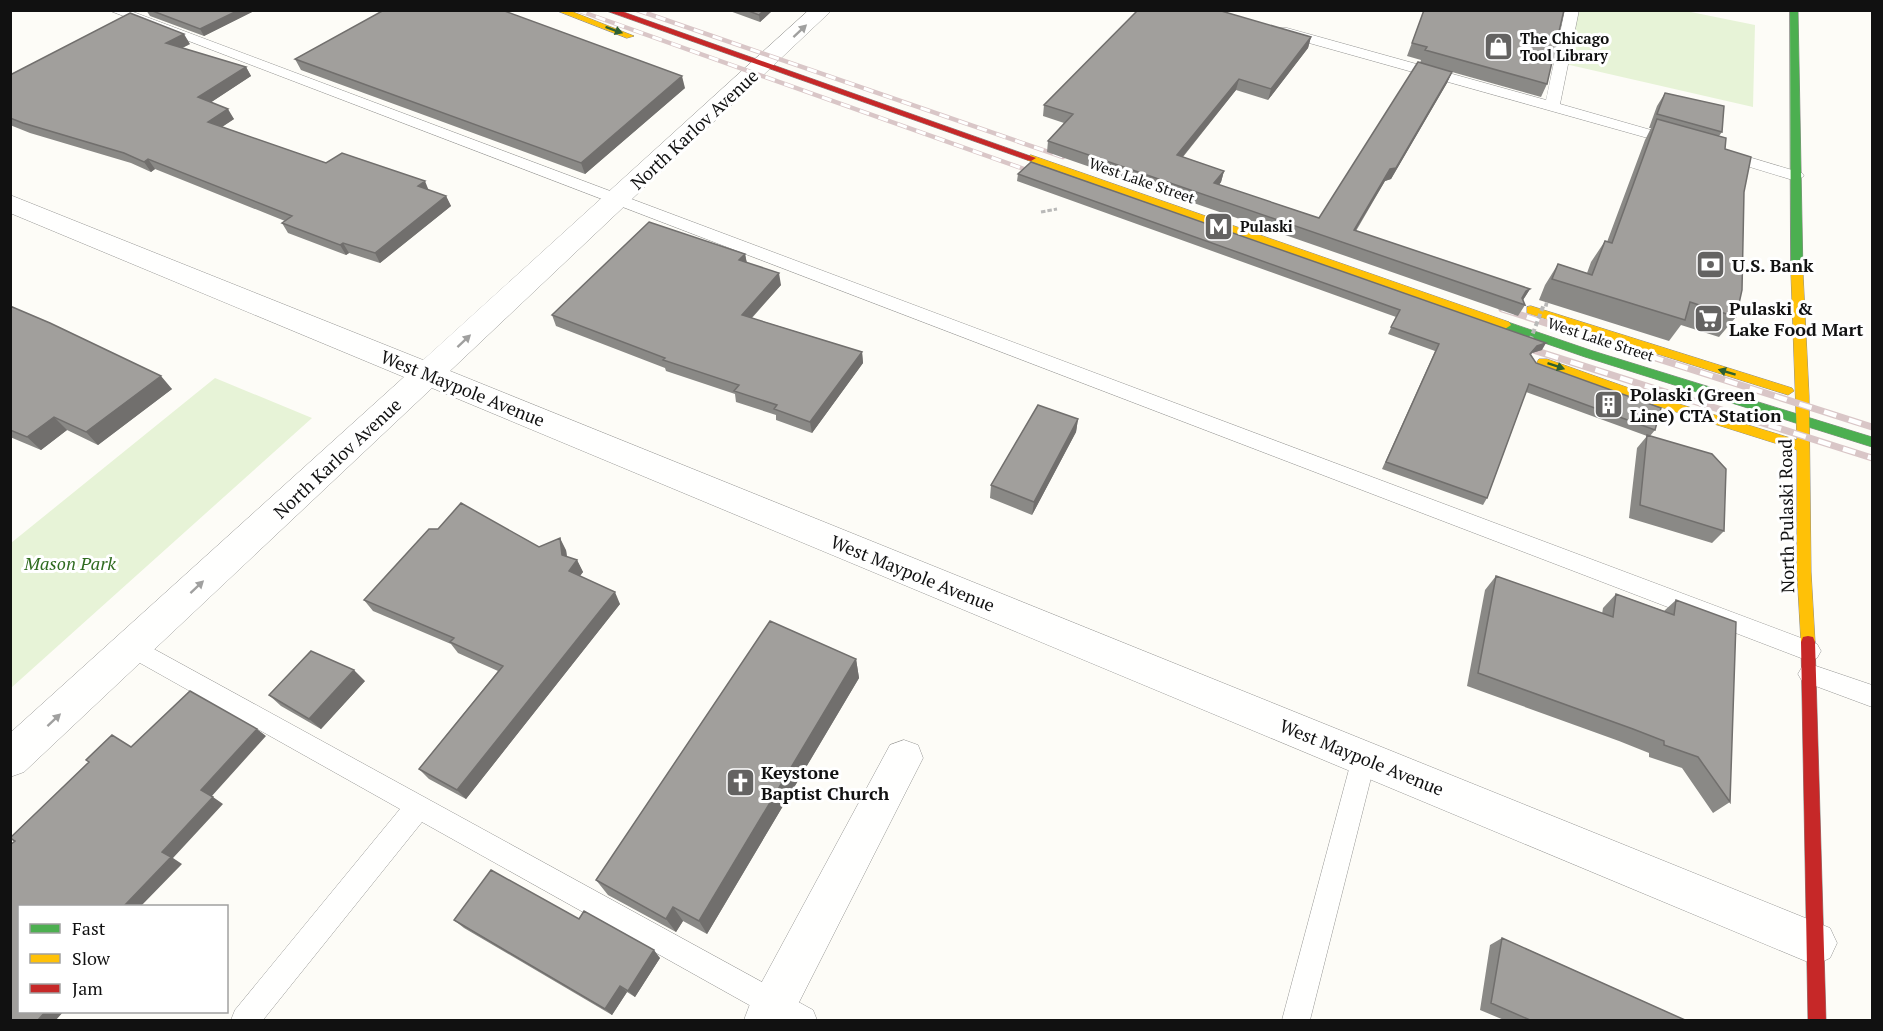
<svg xmlns="http://www.w3.org/2000/svg" width="1883" height="1031" font-family="'PT Serif',serif">
  <rect width="100%" height="100%" fill="#fdfcf7"/>
  <!-- green -->
  <path fill="#e7f3d7" d="M1572,11h114l69,14 -2,82 -192,-44z
    M215,378l97,40 -301,270v-145z"/>
  <g fill="none" stroke-linecap="round" stroke-linejoin="round">
    <defs>
      <path id="lane" d="M108,10h20l1689,634 4,7 -4,7 -8,3 -8,-3z
        M1565,10h14l-19,94 119,34 3,3 -3,3h-10l-392,-110 -2,-3 2,-3h10l259,72z
        M1722,149l80,24 2,3 -8,5 -79,-24 -3,-3 3,-3z
        M132,637l681,373 4,10h-41l-354,-198 -159,198h-32l4,-10 165,-201 -276,-155 -4,-7 4,-7z
        M1810,664l62,21v22l-70,-26 -4,-7 4,-7z
        M1364,746l9,4 3,8 -66,262h-28l70,-262 3,-8z"/>
      <path id="street" d="M809,10h23l-382,361 1380,557 7,15 -7,15 -15,7 -1383,-577 -408,384 -14,5v-44l394,-356 -394,-164v-18l413,165z
        M904,740l14,5 5,13 -133,262h-46l6,-16 140,-259z"/>
      <path id="fast" d="M1790,10h8l5,264 -6,4 -6,-4z
        M1505,321l88,30 279,86v10l-287,-90 -84,-29 -2,-3z"/>
      <path id="slow" d="M555,10h13l66,26 -7,2z
        M1031,155l478,167 2,3 -6,4 -4,-1 -474,-168 -1,-2z
        M1797,270l6,4 6,122 2,176 4,70 -2,5 -5,1 -5,-1 -2,-5 -4,-70v-122l-162,-51 -96,-34 -2,-3 2,-3h8l96,34 154,47 -6,-166z
        M1531,306l261,82 2,3 -6,4 -261,-82v-6z"/>
      <path id="jam" d="M604,10h14l418,148 -5,3 -4,-1z
        M1808,636l5,1 2,5 11,378h-18l-7,-378 2,-5z"/>
    </defs>
    <!-- lane casing -->
    <use href="#lane" stroke="#979795" stroke-width="1"/>
    <!-- street casing -->
    <use href="#street" stroke="#979795" stroke-width="1"/>
    <!-- fast casing -->
    <use href="#fast" stroke="#8e8d8b" stroke-width="1"/>
    <!-- slow casing -->
    <use href="#slow" stroke="#8e8d8b" stroke-width="1"/>
    <!-- jam casing -->
    <use href="#jam" stroke="#8e8d8b" stroke-width="1"/>
    <!-- path -->
    <path stroke="#b9b9b8" stroke-width="3" stroke-dasharray="4.5 2" stroke-linecap="butt" d="M1041,212l16,-3"/>
    <!-- lane -->
    <use href="#lane" fill="#fffffe" fill-rule="evenodd"/>
    <!-- street -->
    <use href="#street" fill="#fffffe" fill-rule="evenodd"/>
    <!-- fast -->
    <use href="#fast" fill="#4caf50" fill-rule="evenodd"/>
    <!-- slow -->
    <use href="#slow" fill="#ffc107" fill-rule="evenodd"/>
    <!-- jam -->
    <use href="#jam" fill="#c62828" fill-rule="evenodd"/>
    <defs>
      <path id="rail-far1" d="M577,10l461,164
        M637,10l426,147"/>
      <path id="rail" d="M1502,309l370,118
        M1521,346l351,112"/>
    </defs>
    <!-- rail-far1 casing -->
    <use href="#rail-far1" stroke="#d9c6c7" stroke-width="4.5"/>
    <!-- rail casing -->
    <use href="#rail" stroke="#d9c6c7" stroke-width="7"/>
    <!-- rail-far1 -->
    <use href="#rail-far1" stroke="#fff" stroke-width="3" stroke-dasharray="10" stroke-linecap="butt"/>
    <!-- rail -->
    <use href="#rail" stroke="#fff" stroke-width="4.5" stroke-dasharray="13" stroke-linecap="butt"/>
    <!-- path-bridge -->
    <path stroke="#b9b9b8" stroke-width="4" stroke-dasharray="5 3" stroke-linecap="butt" d="M1530,341l14,-37 4,1"/>
  </g>
  <!-- wall -->
  <path fill="#8a8986" d="M146,10h110l-52,26 -54,-20z
    M727,10h46l-13,12z
    M1424,10l123,74 -6,13 -89,-25 -5,11 -56,96 -6,2 -29,50 174,58 -7,11 2,5 -7,11 -471,-164 1,-11 16,-18 -21,-7 1,-11 267,-68 -3,11 -40,52 -32,-10 -53,67 41,14 -3,11 -2,3 100,33 101,-155 1,-3 -14,-4z
    M190,44l-8,4 64,19 5,9 -40,26 23,17 -12,8 104,36 103,27 17,6 5,10 -71,57 -31,-10 -3,2 -58,-22 -6,-10 3,-2 -130,-52 -4,3 -20,-9 -101,-30 -20,-8v-50z
    M295,59l390,29 -100,86 -284,-104z
    M1665,93l57,39 -3,4 25,56 -8,125 -17,20 -38,-12 -12,16 -130,-41 6,-15 13,-21 29,9 4,-11 14,-21 2,1 38,-102 6,-12h-2l8,-22z
    M1018,174l524,176 -10,3 -1,2 5,8 119,67 -5,6 74,95 -12,12 -83,-25 8,-70 10,-12 -121,-44 -39,106 -4,7 -101,-36 53,-118 -47,-17 8,-17 -379,-136z
    M745,254l2,9 34,22 -29,33 110,34 1,11 -51,70 -36,-13v-5l-40,-13 -1,-8 -69,-23 -1,-3 -109,-42 -4,-11z
    M10,306l162,83 -74,56 -31,-15 -26,20 -31,-13z
    M1078,419l-2,13 -44,83 -42,-17 1,-13z
    M539,547l27,3 1,7 10,3 6,12 -3,4 40,28 -154,195 -37,-20 -10,-10 79,-98 -40,-18 -7,-9 -78,-33 -9,-11z
    M1496,576l106,38 1,-6 13,-14 48,17 12,-11 54,202 -17,11 -31,-45 -33,-11v-4l-30,-12 -152,-55 18,-96z
    M856,659l3,19 -152,256 -24,-13 -7,11 -68,-37 -12,-15z
    M365,681l-44,48 -40,-23 -12,-11z
    M579,919l81,39 -25,39 -8,-5 -15,23 -148,-87 -10,-8z
    M1502,938l183,82h-181l-24,-10 10,-65z"/>
  <!-- shaded-wall -->
  <path fill="#716f6d" d="M239,10h17l-52,26 -4,-7z
    M764,10h9l-13,12 -1,-7z
    M184,34l6,10 -18,9 -6,-10z
    M1311,37l-3,11 -40,52 3,-11z
    M246,67l5,9 -47,31 -6,-10z
    M1452,72l-5,11 -56,96 -6,2 -36,60 5,-11 36,-61z
    M682,76l3,12 -100,86 -4,-11z
    M1239,79l-3,11 -61,76 2,-11z
    M228,109l6,10 -20,13 -6,-10z
    M148,159l7,10 -4,3 -7,-10z
    M1224,171l-3,11 -10,12 3,-11z
    M425,181l4,10 -11,-5z
    M446,196l5,10 -71,57 -5,-10z
    M343,243l6,10 -3,2 -6,-10z
    M745,254l2,11 -8,-5z
    M779,273l2,12 -37,41 -2,-11z
    M1530,289l-7,11 -4,2 7,-11z
    M1546,343l-4,7 -10,3 -6,8 11,-15z
    M862,352l1,11 -51,70 -2,-11z
    M161,376l11,13 -74,56 -12,-13z
    M54,417l13,13 -26,20 -14,-13z
    M1078,419l-2,13 -44,83 2,-13z
    M560,538l6,12 2,16 -6,-11z
    M577,560l6,12 -8,10 -6,-11z
    M615,592l5,12 -154,195 -9,-9z
    M856,659l3,19 -152,256 -8,-13z
    M354,670l11,11 -44,48 -12,-10z
    M257,729l9,7 -55,61 -10,-7z
    M213,797l10,7 -50,54 9,6 -41,42h-17l38,-54z
    M673,907l10,14 -7,11 -10,-13z
    M654,950l6,8 -25,39 -7,-6z
    M620,986l7,6 -15,23 -7,-6z
    M46,1011h18l-8,9h-18z"/>
  <!-- building -->
  <path fill="#a19f9c" stroke="#716f6d" stroke-width="1.5" d="M150,10h89l-39,19z
    M384,10h118l180,66 -101,87 -286,-104z
    M746,10h18l-5,5z
    M1138,10h80l93,27 -40,52 -32,-10 -62,76 47,16 -10,12 105,35 99,-156 34,10 -56,96 -6,1 -36,61 176,59 -4,2 -4,7 3,7 -477,-164 25,-27 -29,-9z
    M1424,10h140l-17,74 -122,-34 2,-3 -15,-4z
    M130,13l54,21 -18,9 80,24 -48,30 30,12 -20,13 118,41 16,-10 83,28 -7,5 28,10 -71,57 -32,-10 -3,2 -58,-22 10,-7 -144,-57 -4,3 -20,-9 -101,-30 -13,-5v-43z
    M1665,93l59,13 -2,26 -65,-18z
    M1657,119l69,19 -1,11 26,8 -7,35 -2,98 -6,27 -46,-15 -5,18 -133,-41 6,-15 34,11 13,-34 7,2z
    M1031,162l515,181 -9,3 -7,8 6,9 125,45 -6,22 -126,-46 -42,114 -101,-36 53,-118 -48,-17 9,-17 -382,-136z
    M649,222l96,32 -6,6 40,13 -37,42 120,37 -52,70 -36,-13 3,-4 -43,-14 5,-6 -76,-25 2,-2 -113,-43z
    M10,306l40,17 111,53 -75,56 -32,-15 -27,20 -17,-7z
    M1038,405l40,14 -44,83 -43,-17z
    M1647,435l65,19 14,15 -2,62 -84,-26z
    M461,503l78,44 21,-9 2,17 15,5 -8,11 46,21 -158,198 -38,-21 84,-103 -53,-24 4,-4 -90,-38 65,-71h9z
    M1496,576l117,41 3,-23 58,21 2,-15 60,22 -6,180 -32,-45 -34,-12v-4l-31,-12 -155,-56z
    M770,621l86,38 -157,262 -26,-14 -7,12 -70,-39z
    M311,651l43,19 -45,49 -40,-24z
    M190,691l67,38 -56,61 12,7 -51,55 9,5 -47,49h-104v105h26l-8,9h-28v-175l5,-4 -5,-3 79,-76 -3,-2 26,-25 19,12z
    M491,870l88,49 5,-8 70,39 -26,41 -8,-5 -15,23 -151,-89z
    M1502,938l183,82h-155l-39,-17z"/>
  <!-- one-way arrows -->
  <defs><path id="oneway-solid" d="M-6-.8H1V-3.2L6.5 0L1 3.2V.8H-6Z" transform="scale(1.5)"/></defs>
  <g fill="#2e6030">
    <use href="#oneway-solid" transform="translate(614 30) rotate(20)"/>
    <use href="#oneway-solid" transform="translate(1556 366) rotate(19)"/>
    <use href="#oneway-solid" transform="translate(1727 372) rotate(-163)"/>
  </g>
  <g fill="#a0a09f">
    <use href="#oneway-solid" transform="translate(800 31) rotate(-43)"/>
    <use href="#oneway-solid" transform="translate(464 341) rotate(-43)"/>
    <use href="#oneway-solid" transform="translate(197 587) rotate(-43)"/>
    <use href="#oneway-solid" transform="translate(54 720) rotate(-43)"/>
  </g>
  <!-- icons -->
  <defs>
    <symbol id="shop-square" viewBox="-11 -11 22 22"><rect x="-9" y="-9" width="18" height="18" rx="4" fill="#646362" stroke="#fff"/><path d="M-5-2.5h2.3a2.7 3.5 0 0 1 5.4 0H5L5.5 6h-11ZM-1.5-2.5h3a1.5 2.3 0 0 0-3 0Z" fill="#fff"/></symbol>
    <symbol id="metro-square" viewBox="-11 -11 22 22"><rect x="-9" y="-9" width="18" height="18" rx="4" fill="#646362" stroke="#fff"/><path d="M-5.5 5V-5H-3L0 0L3-5H5.5V5H3V-.5L0 4L-3-.5V5Z" fill="#fff"/></symbol>
    <symbol id="bank-square" viewBox="-11 -11 22 22"><rect x="-9" y="-9" width="18" height="18" rx="4" fill="#646362" stroke="#fff"/><path d="M-6-4H6V4H-6ZM0-2.3a2.3 2.3 0 1 0 0 4.6a2.3 2.3 0 1 0 0-4.6Z" fill="#fff"/></symbol>
    <symbol id="supermarket-square" viewBox="-11 -11 22 22"><rect x="-9" y="-9" width="18" height="18" rx="4" fill="#646362" stroke="#fff"/><path d="M-6-5.5h2.5l.6 2H6L4.5 2H-2.5L-4.4-4H-6ZM-1.5 3.2a1.3 1.3 0 1 0 .1 0ZM3 3.2a1.3 1.3 0 1 0 .1 0Z" fill="#fff"/></symbol>
    <symbol id="building-square" viewBox="-11 -11 22 22"><rect x="-9" y="-9" width="18" height="18" rx="4" fill="#646362" stroke="#fff"/><path d="M-4-6H4V6H1V3H-1V6H-4ZM-2.5-4.3h1.7v1.8h-1.7ZM.8-4.3h1.7v1.8H.8ZM-2.5-1h1.7V.8h-1.7ZM.8-1h1.7V.8H.8Z" fill="#fff"/></symbol>
    <symbol id="church-square" viewBox="-11 -11 22 22"><rect x="-9" y="-9" width="18" height="18" rx="4" fill="#646362" stroke="#fff"/><path d="M-1.2-6h2.4v3.5h3.3v2.4h-3.3V6h-2.4V-.1h-3.3v-2.4h3.3Z" fill="#fff"/></symbol>
  </defs>
  <g fill-rule="evenodd">
    <use href="#shop-square" x="1482" y="30" width="33" height="33"/>
    <use href="#metro-square" x="1202" y="210" width="33" height="33"/>
    <use href="#bank-square" x="1694" y="248" width="33" height="33"/>
    <use href="#supermarket-square" x="1692" y="302" width="33" height="33"/>
    <use href="#building-square" x="1592" y="388" width="33" height="33"/>
    <use href="#church-square" x="724" y="766" width="33" height="33"/>
  </g>
  <g text-anchor="middle" dominant-baseline="central" stroke-width="6" stroke-linejoin="round" paint-order="stroke">
    <!-- far-poi labels -->
    <g font-size="15" font-weight="bold" fill="#111" stroke="#fff" text-anchor="start">
      <text x="1520" y="38">The Chicago<tspan x="1520" dy="17">Tool Library</tspan></text>
      <text x="1240" y="226">Pulaski</text>
    </g>
    <!-- far-street labels -->
    <g font-size="15" fill="#111" stroke="#fff">
      <text transform="translate(1142 180) rotate(19)">West Lake Street</text>
      <text transform="translate(1601 339) rotate(18)">West Lake Street</text>
    </g>
    <!-- street labels -->
    <g font-size="18" fill="#111" stroke="#fff">
      <text transform="translate(694 129) rotate(-43)">North Karlov Avenue</text>
      <text transform="translate(463 388) rotate(22)">West Maypole Avenue</text>
      <text transform="translate(337 458) rotate(-43)">North Karlov Avenue</text>
      <text transform="translate(1786 516) rotate(-91)">North Pulaski Road</text>
      <text transform="translate(913 573) rotate(22)">West Maypole Avenue</text>
      <text transform="translate(1362 757) rotate(22)">West Maypole Avenue</text>
    </g>
    <!-- poi labels -->
    <g font-size="18" font-weight="bold" fill="#111" stroke="#fff" text-anchor="start">
      <text x="1732" y="265">U.S. Bank</text>
      <text x="1729" y="308">Pulaski &amp;<tspan x="1729" dy="21">Lake Food Mart</tspan></text>
      <text x="1630" y="394">Polaski (Green<tspan x="1630" dy="21">Line) CTA Station</tspan></text>
      <text x="761" y="772">Keystone<tspan x="761" dy="21">Baptist Church</tspan></text>
    </g>
    <!-- park labels -->
    <g font-size="18" font-style="italic" fill="#2f6b1f" stroke="#fff">
      <text x="70" y="563">Mason Park</text>
    </g>
  </g>
  <!-- border -->
  <rect width="1883" height="1031" fill="none" stroke="#111111" stroke-width="24"/>
  <!-- legend -->
  <rect x="18" y="905" width="210" height="108" fill="#ffffff" stroke="#a0a0a0" stroke-width="1.5"/>
  <rect x="30" y="924" width="30" height="9" fill="#4caf50" stroke="#a0a0a0" stroke-width="1.5"/>
  <text x="72" y="935" font-size="18" fill="#111111">Fast</text>
  <rect x="30" y="954" width="30" height="9" fill="#ffc107" stroke="#a0a0a0" stroke-width="1.5"/>
  <text x="72" y="965" font-size="18" fill="#111111">Slow</text>
  <rect x="30" y="984" width="30" height="9" fill="#c62828" stroke="#a0a0a0" stroke-width="1.5"/>
  <text x="72" y="995" font-size="18" fill="#111111">Jam</text>
</svg>
